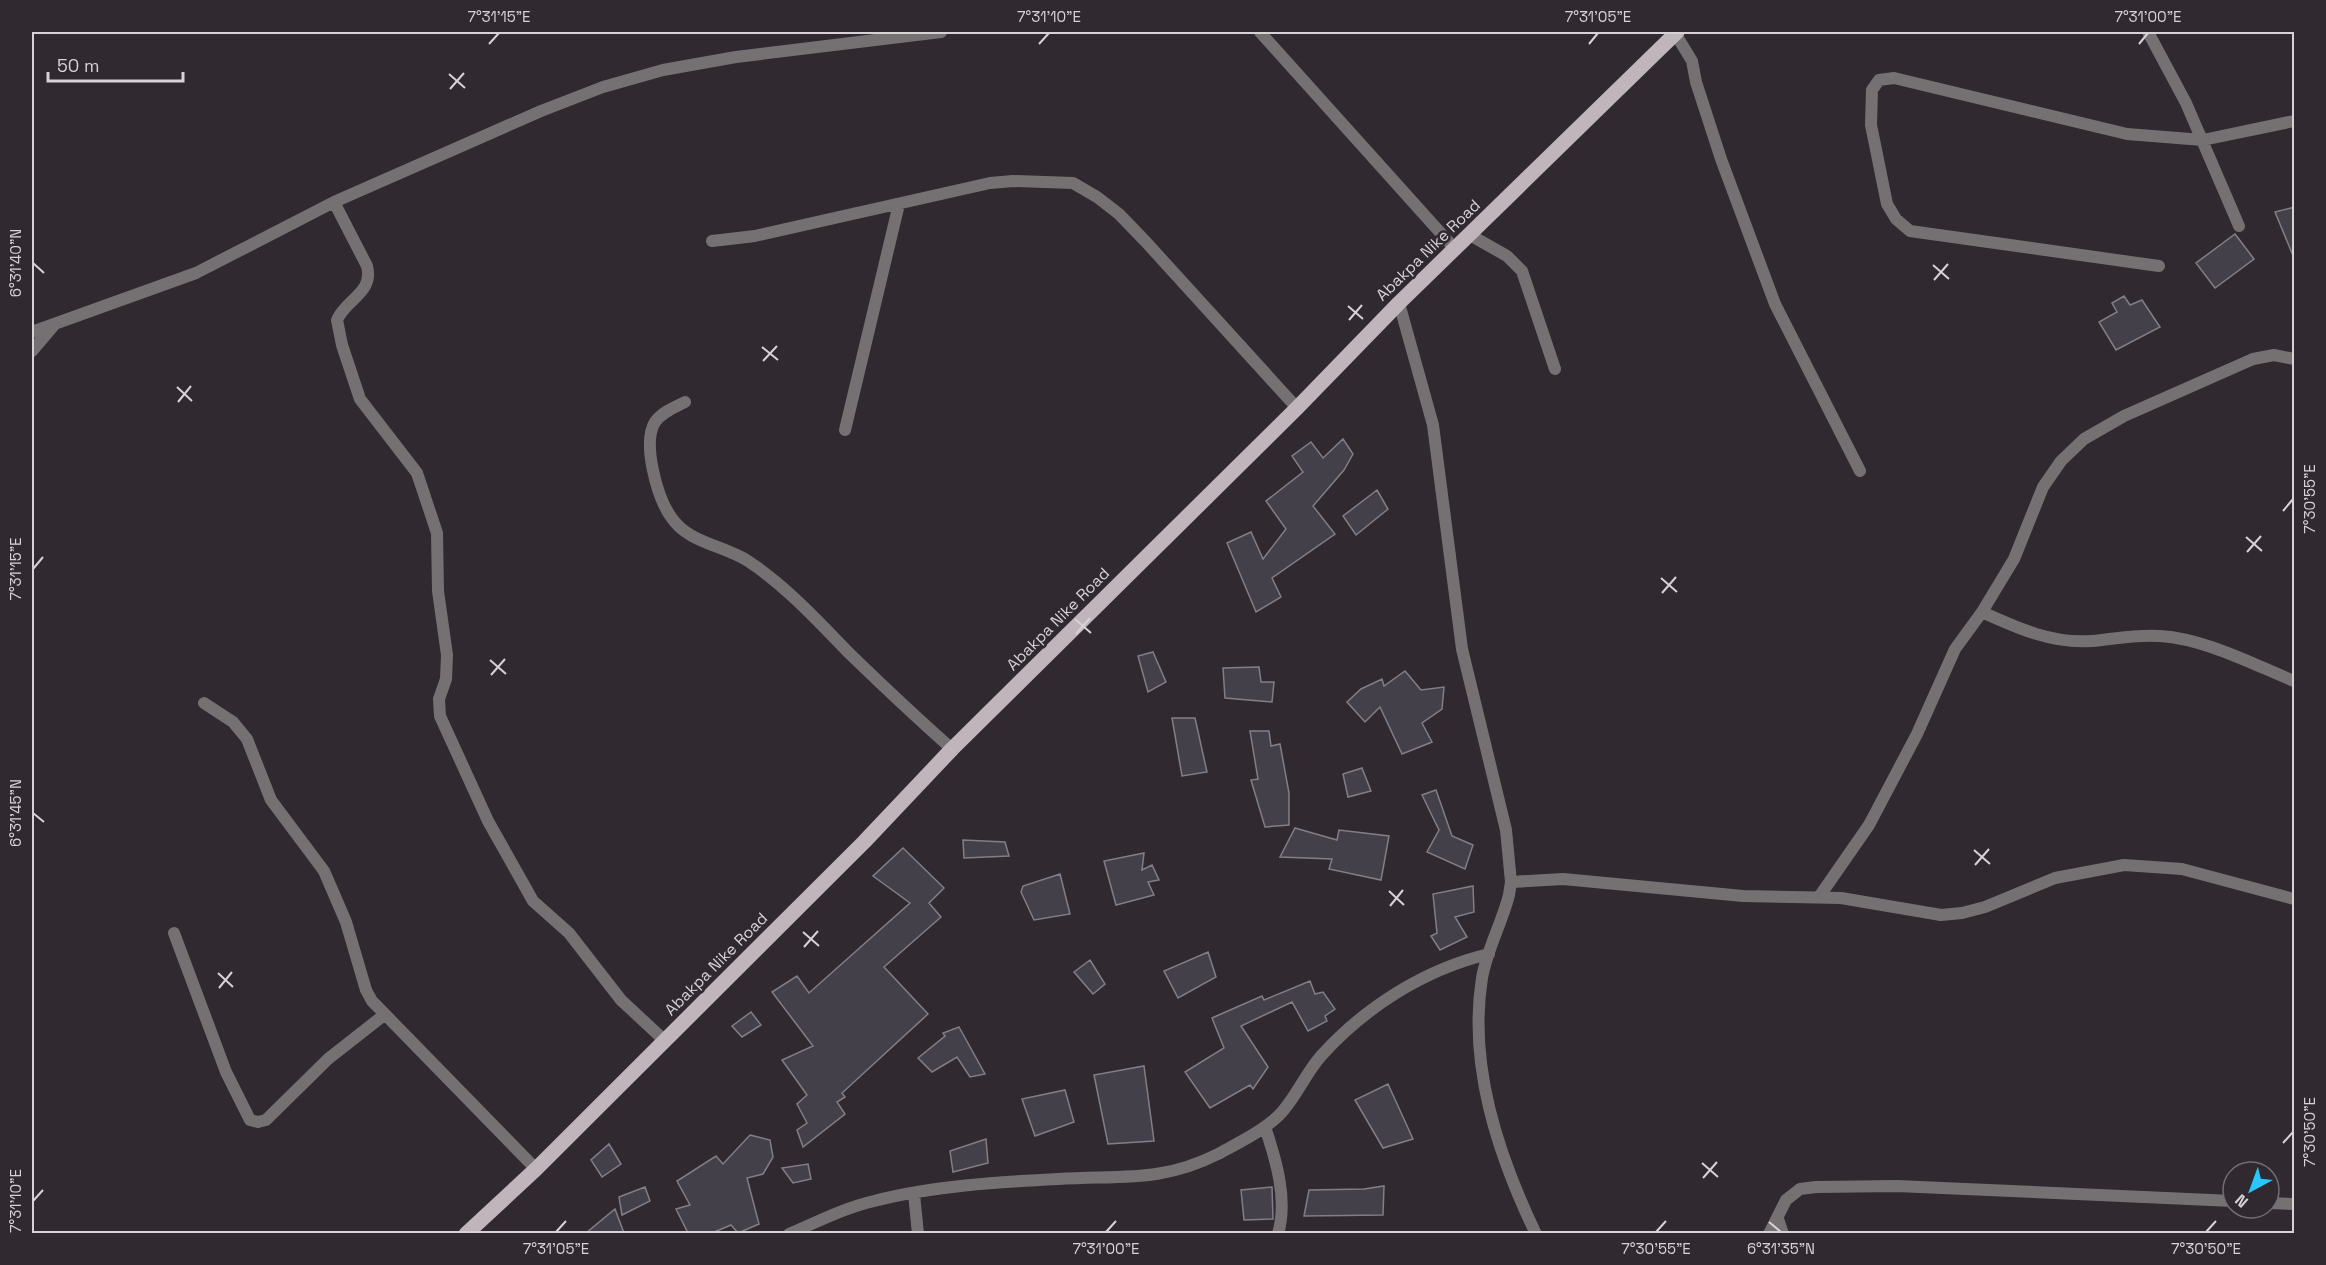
<svg xmlns="http://www.w3.org/2000/svg" width="2326" height="1265" font-family="'Space Grotesk',sans-serif">
  <rect width="100%" height="100%" fill="#302930"/>
  <!-- building -->
  <path fill="#444049" stroke="#827e87" stroke-width="1.5" d="M2295,207v50l-1,1 -19,-46z
    M2235,234l19,25 -39,29 -19,-25z
    M2124,296l6,9 12,-5 18,27 -44,23 -17,-28 18,-10 -5,-9z
    M1343,439l10,15 -9,16 -31,36 22,28 -63,44 9,19 -25,15 -29,-69 24,-11 12,27 23,-30 -20,-28 37,-29 -11,-16 19,-14 12,16z
    M1377,490l11,19 -32,26 -13,-19z
    M1153,652l13,30 -18,10 -10,-36z
    M1259,667l2,15h13l-2,20 -47,-4 -2,-30z
    M1405,671l16,19 23,-3 -2,22 -20,14 10,19 -30,12 -22,-47 -15,15 -18,-20 14,-13 21,-10 2,7z
    M1172,718h23l12,54 -25,4z
    M1250,731h19l2,15 9,-2 9,49v32l-24,2 -14,-47 7,-1z
    M1362,768l9,23 -23,6 -5,-23z
    M1436,790l16,46 21,9 -8,24 -38,-17 12,-22 -17,-35z
    M1295,828l42,12 2,-10 50,6 -8,44 -52,-11 3,-10 -52,-2z
    M963,840l42,2 4,14 -45,2z
    M903,848l41,40 -15,15 12,14 -57,50 44,47 -86,79 3,4 -8,5 8,12 -42,33 -6,-17 10,-7 -10,-19 10,-9 -25,-35 31,-14 -41,-54 25,-16 12,17 101,-90 -37,-27z
    M1144,853l-2,17 10,-5 7,15 -11,2 6,13 -38,10 -12,-44z
    M1060,874l10,40 -36,6 -13,-28 2,-6z
    M1473,886l1,26 -19,5 12,20 -27,13 -9,-14 6,-3 -4,-39z
    M1208,952l8,25 -38,21 -14,-27z
    M1090,960l15,24 -12,10 -19,-22z
    M1310,981l5,13 8,-2 12,17 -10,7 2,5 -19,10 -16,-29 -51,24 27,41 -15,22 -3,-4 -40,23 -25,-36 39,-24 -12,-30 50,-22 2,4z
    M751,1012l10,13 -19,12 -10,-11z
    M959,1027l26,47 -15,3 -13,-20 -25,15 -14,-14 27,-22 -2,-3z
    M1144,1066l10,75 -46,3 -14,-69z
    M1388,1084l25,55 -30,9 -28,-48z
    M1065,1090l9,32 -39,14 -13,-37z
    M750,1135l20,5 3,17 -10,17 -16,4 12,46 -21,9 -7,-8 -19,8h-24l-12,-24 14,-4 -13,-24 39,-25 7,8z
    M986,1139l2,24 -35,9 -3,-21z
    M609,1144l12,20 -19,13 -11,-17z
    M808,1164l3,15 -18,4 -11,-15z
    M1384,1186l-1,29 -79,1 5,-26 55,-1z
    M645,1187l5,14 -28,14 -3,-18z
    M1272,1187l1,32 -29,1 -3,-30z
    M615,1209l9,24h-38z"/>
  <g fill="none" stroke-linecap="round" stroke-linejoin="round">
    <!-- minor -->
    <path stroke="#757173" stroke-width="12" d="M1260,32l195,217
      M2148,32l38,71 53,123
      M1675,33l17,28 4,21 25,77 54,145 85,167
      M334,202l33,64c7,27 -21,33 -30,54l5,25 18,54 57,74 20,60 1,58 9,64 -1,24 -7,20 1,17 48,105 45,80 36,32 52,67 43,40
      M1470,235l37,21 15,15 33,98
      M712,241l43,-5 235,-53 23,-2 60,2 24,14 22,17 27,28 151,166
      M2159,266l-249,-35 -14,-12 -9,-15 -16,-79 1,-35 7,-10 15,-2 233,56 76,6 91,-19
      M32,332l164,-59 138,-71 207,-91 62,-24 60,-17 73,-13 205,-25
      M32,351l22,-26
      M685,402c-10,5 -23,10 -30,20 -13,21 2,75 16,95 17,26 52,28 77,44 38,25 70,60 101,92 34,33 68,65 103,96
      M845,430l54,-226
      M1982,612c35,16 70,32 110,29 22,-2 45,-7 68,-5 46,3 92,28 134,45
      M204,703l29,19 14,17 24,61 53,71 22,51 20,68 6,11 164,168
      M1511,882l52,-3 180,17 98,2 100,17 21,-2 23,-6 70,-29 69,-13 58,4 112,30
      M1819,897l50,-72 48,-91 38,-85 27,-37 32,-53 29,-72 18,-26 23,-22 40,-23 129,-57 21,-4 20,4
      M174,933l52,139 24,48 8,2 8,-2 62,-61 56,-44
      M1265,1127c11,33 23,72 13,107
      M914,1194l4,40
      M2269,1203l25,1
      M1778,1219l5,15
      M789,1234c28,-12 55,-26 85,-33 58,-15 124,-19 184,-22 61,-4 103,4 160,-25 20,-11 49,-25 64,-42 15,-17 24,-39 39,-56 44,-49 104,-87 168,-102
      M1769,1234l17,-34 14,-11 16,-2 81,-1 336,15"/>
    <!-- tertiary -->
    <path stroke="#757173" stroke-width="12" d="M1399,303l34,122 29,224 44,181 5,52 -2,13c-7,28 -22,54 -27,83 -14,87 16,177 54,256"/>
    <!-- primary -->
    <path stroke="#bfb5ba" stroke-width="15" d="M466,1234l70,-65 328,-327 88,-93 345,-341 102,-105 278,-271"/>
  </g>
  <!-- ticks -->
  <path fill="none" stroke="#d6d2d6" stroke-width="2" d="M489,44l10,-11M1039,44l10,-11M1589,44l9,-11M2139,44l9,-11M449,74l16,14M450,89l14,-16M33,263l11,10M1933,265l16,14M1934,280l14,-16M1348,306l15,13M1349,320l13,-15M762,347l16,13M763,361l14,-15M177,387l15,14M178,402l13,-16M2283,511l10,-12M2246,537l16,14M2247,552l14,-16M33,569l10,-12M1661,578l16,14M1662,593l14,-16M1075,619l16,14M1076,634l14,-16M490,660l16,14M491,675l14,-16M33,813l11,9M1974,850l16,14M1975,865l14,-16M1389,891l15,14M1390,906l13,-16M803,932l16,14M804,947l14,-16M218,973l15,14M219,988l13,-16M2283,1143l10,-11M1702,1163l16,14M1703,1178l14,-16M33,1201l10,-11M1769,1222l12,10M556,1232l10,-11M1106,1232l10,-11M1656,1232l10,-11M2206,1232l10,-11"/>
  <g text-anchor="middle" dominant-baseline="central" stroke-width="5" stroke-linejoin="round" paint-order="stroke">
    <!-- street labels -->
    <g font-size="16" fill="#d6d2d6" stroke="#302930">
      <text transform="translate(1428 250) rotate(-44)">Abakpa Nike Road</text>
      <text transform="translate(1058 619) rotate(-45)">Abakpa Nike Road</text>
      <text transform="translate(716 964) rotate(-45)">Abakpa Nike Road</text>
    </g>
  </g>
  <!-- border -->
  <rect width="2326" height="1265" fill="none" stroke="#302930" stroke-width="66"/>
  <!-- north arrow -->
  <g transform="translate(2251 1190) rotate(221)"><circle r="28" fill="#302930" stroke="#726d72" stroke-width="1.5"/>
  <path d="M0-4.5L10 22L0 15L-10 22Z" fill="#28c8ff"/>
  <text y="-9" font-size="16" font-weight="bold" text-anchor="middle" fill="#d6d2d6">N</text>
  </g>
  <!-- scale -->
  <path d="M48 72v9h135v-9" fill="none" stroke="#d6d2d6" stroke-width="3"/>
  <text x="57" y="72" font-size="18" fill="#d6d2d6" stroke="#302930" stroke-width="4.5" paint-order="stroke">50 m</text>
  <rect x="33" y="33" width="2260" height="1199" fill="none" stroke="#d6d2d6" stroke-width="2"/>
  <g font-size="15" text-anchor="middle" fill="#d6d2d6">
    <text x="499" y="22">7°31'15"E</text>
    <text x="1049" y="22">7°31'10"E</text>
    <text x="1598" y="22">7°31'05"E</text>
    <text x="2148" y="22">7°31'00"E</text>
    <text transform="translate(16 263) rotate(-90)" y="5">6°31'40"N</text>
    <text transform="translate(2310 499) rotate(-90)" y="5">7°30'55"E</text>
    <text transform="translate(16 569) rotate(-90)" y="5">7°31'15"E</text>
    <text transform="translate(16 813) rotate(-90)" y="5">6°31'45"N</text>
    <text transform="translate(2310 1132) rotate(-90)" y="5">7°30'50"E</text>
    <text transform="translate(16 1201) rotate(-90)" y="5">7°31'10"E</text>
    <text x="556" y="1254">7°31'05"E</text>
    <text x="1106" y="1254">7°31'00"E</text>
    <text x="1656" y="1254">7°30'55"E</text>
    <text x="1781" y="1254">6°31'35"N</text>
    <text x="2206" y="1254">7°30'50"E</text>
  </g>
</svg>
